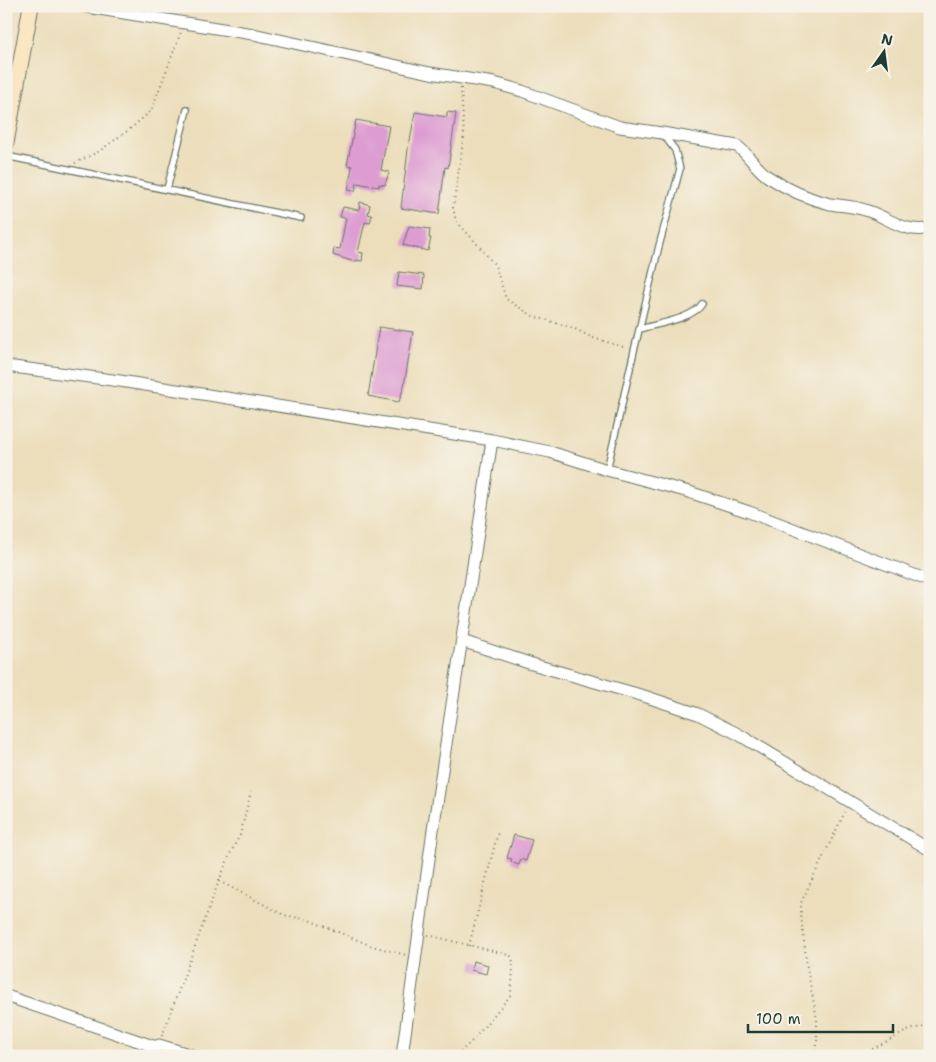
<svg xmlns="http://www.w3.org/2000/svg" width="936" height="1062" font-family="'Shantell Sans',sans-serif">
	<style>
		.building { fill: #dd9dd2 }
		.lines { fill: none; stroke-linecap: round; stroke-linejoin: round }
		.lane-casing { stroke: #677563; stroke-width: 8 }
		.street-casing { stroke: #677563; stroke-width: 13 }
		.secondary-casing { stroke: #677563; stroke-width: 17 }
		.path { stroke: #677563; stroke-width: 2; stroke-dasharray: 1 4; stroke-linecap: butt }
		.lane { stroke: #fff; stroke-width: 5.5 }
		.street { stroke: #fff; stroke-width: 11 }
		.secondary { stroke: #fbe6c4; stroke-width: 15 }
	</style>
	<rect width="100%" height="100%" fill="#f7f3e8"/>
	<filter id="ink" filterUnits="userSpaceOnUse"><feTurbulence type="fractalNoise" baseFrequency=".02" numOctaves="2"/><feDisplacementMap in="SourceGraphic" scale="10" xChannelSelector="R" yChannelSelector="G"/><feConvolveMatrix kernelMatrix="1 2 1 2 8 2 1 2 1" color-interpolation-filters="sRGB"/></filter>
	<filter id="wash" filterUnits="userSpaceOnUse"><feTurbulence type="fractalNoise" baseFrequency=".0096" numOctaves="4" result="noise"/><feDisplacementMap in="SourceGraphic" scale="20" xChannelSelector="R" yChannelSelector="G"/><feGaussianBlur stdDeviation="1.12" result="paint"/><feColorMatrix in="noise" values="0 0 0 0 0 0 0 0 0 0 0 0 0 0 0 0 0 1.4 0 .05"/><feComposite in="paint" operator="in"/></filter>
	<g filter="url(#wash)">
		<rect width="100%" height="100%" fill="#ecdebb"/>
		<g id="blocks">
			<!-- building -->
			<path class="building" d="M415 112 447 117V112L456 113 448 168 445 167 439 214 401 208 409 141H410Z
				M356 120 389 126 381 170 389 172 385 185 379 184V187L357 183 355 191 348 190 352 166 347 165Z
				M360 202 370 205 368 214 372 215 370 223 365 222 358 252 363 253 362 261 356 260 355 262 333 255 334 248 340 249 346 218 340 217 343 207 359 210Z
				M409 226 430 229 429 238H431L428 251 403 245Z
				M399 272 424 275 423 289 397 286Z
				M379 327 413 332 404 386 399 402 368 396Z
				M514 835 532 840 526 861 521 859 519 865 511 862 512 859 507 858Z
				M473 961 488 965 486 974 471 970Z"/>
		</g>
	</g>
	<g filter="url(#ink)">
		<use href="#blocks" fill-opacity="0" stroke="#677563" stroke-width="1"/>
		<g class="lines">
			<!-- lane casing -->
			<g class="lane-casing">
				<path id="lane" d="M6 156 301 218
					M167 189 187 110
					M640 329C656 324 693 319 702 304
					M607 470 634 351 659 246 680 169 675 150 663 134"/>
			</g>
			<!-- street casing -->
			<g class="street-casing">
				<path id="street" d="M81 6 253 34 430 73 494 83 522 91 620 127 662 133 737 146C748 154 755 167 767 176 785 188 809 199 830 204 842 206 854 206 865 210 887 216 905 235 930 228
					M6 366 120 381 492 440 550 452 607 470 689 492 749 512 930 581
					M462 641 532 664 644 696 698 714 738 734 930 850
					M6 996 153 1046
					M148 1056 151 1049 159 1045 195 1056
					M402 1056 433 830 492 440"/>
			</g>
			<!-- secondary casing -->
			<g class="secondary-casing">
				<path id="secondary" d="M6 143 31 6"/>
			</g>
			<!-- path -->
			<path class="path" d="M461 88 464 136 453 208 456 221 471 237 495 265 506 299 509 301 533 316 573 328 593 338 627 348
				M75 163 98 152 130 129 151 111 181 32
				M219 881 284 915 309 920 372 946 406 955
				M428 935 505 954C508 955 511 955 512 958 514 961 512 992 510 996L473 1040 456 1056
				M469 946 498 832
				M162 1036 219 881 230 854 240 835 251 792
				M817 1056V1019L807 968 801 915V903L805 894 845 812
				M859 1056 907 1031 930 1024"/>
			<!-- lane -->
			<use href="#lane" class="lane"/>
			<!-- street -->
			<use href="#street" class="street"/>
			<!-- secondary -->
			<use href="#secondary" class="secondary"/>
		</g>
	</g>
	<!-- margin -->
	<rect width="936" height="1062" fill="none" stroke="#f7f3e8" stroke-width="25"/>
	<!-- north arrow -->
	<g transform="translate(884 52) rotate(14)" stroke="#f7f3e8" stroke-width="4" paint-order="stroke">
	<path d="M0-4L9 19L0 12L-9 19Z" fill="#1f3d34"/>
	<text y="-8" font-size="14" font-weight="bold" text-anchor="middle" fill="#1f3d34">N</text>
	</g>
	<!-- scale -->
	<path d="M748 1024v8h145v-8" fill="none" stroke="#1f3d34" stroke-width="2.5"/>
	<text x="756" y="1024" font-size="15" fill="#1f3d34" stroke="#f7f3e8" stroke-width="4" paint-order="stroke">100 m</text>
</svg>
